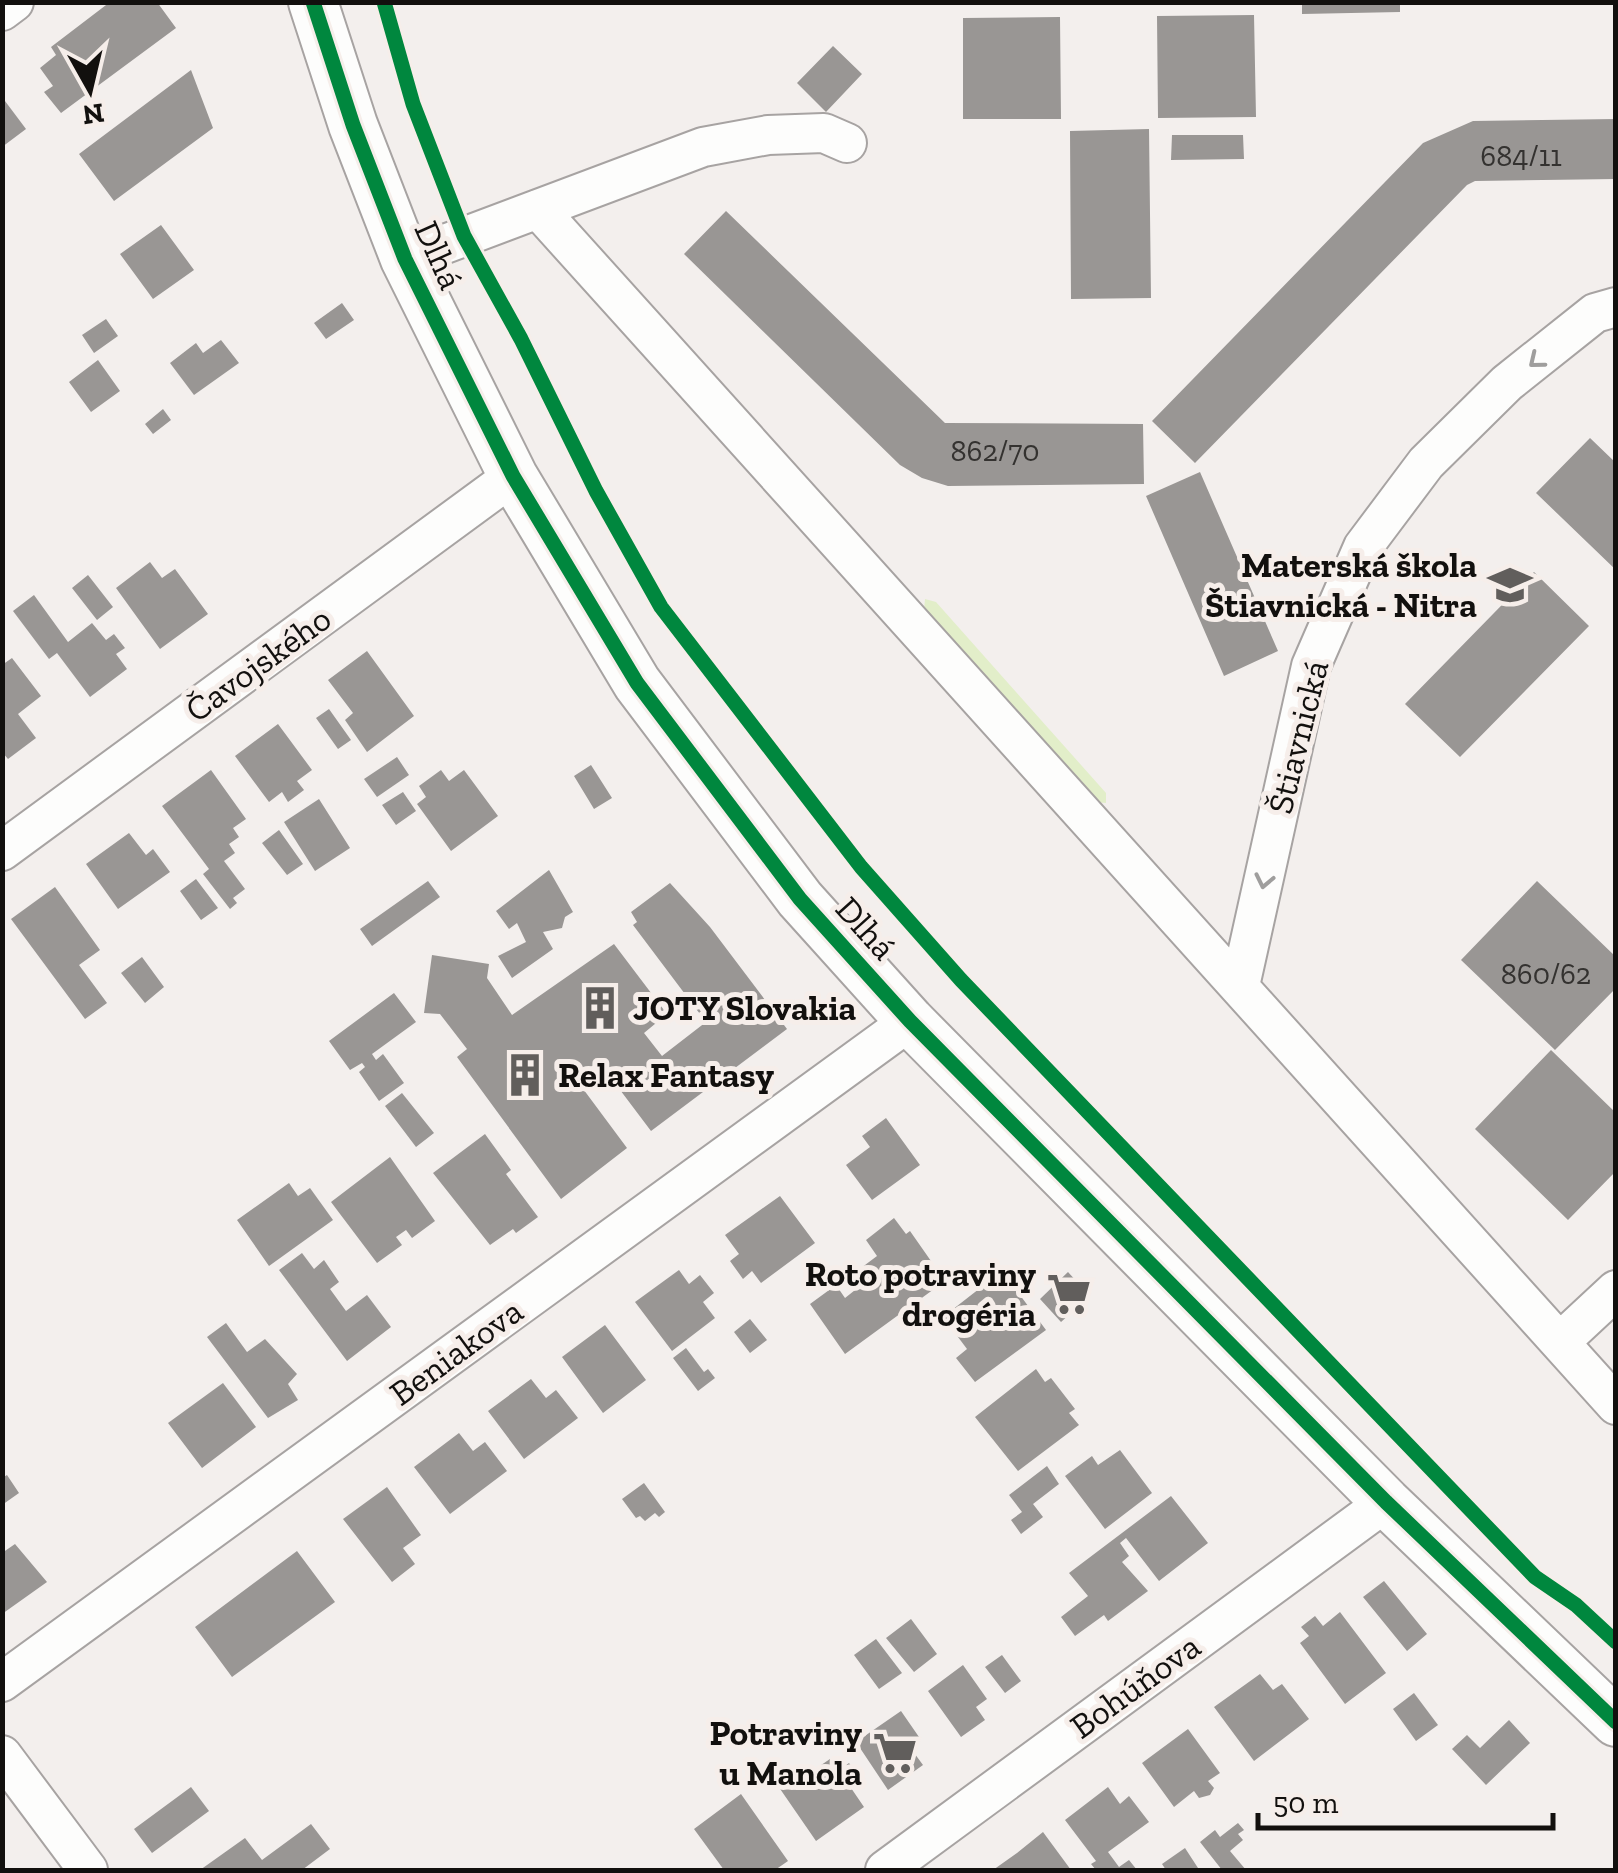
<svg xmlns="http://www.w3.org/2000/svg" width="1618" height="1873" font-family="'Zilla Slab',serif">
	<style>
		.green { fill: #e2eec9 }
		.building { fill: #999694 }
		.lines { fill: none; stroke-linecap: round; stroke-linejoin: round }
		.minor-casing { stroke: #a7a3a2; stroke-width: 42 }
		.tertiary-casing { stroke: #a7a3a2; stroke-width: 52 }
		.minor { stroke: #fdfdfc; stroke-width: 38 }
		.tertiary { stroke: #fdfdfc; stroke-width: 48 }
		.cycleway-casing { stroke: #f6eeea; stroke-width: 21 }
		.cycleway { stroke: #00873e; stroke-width: 15 }
		.oneway { stroke: #9f9e9d }
		.labels { text-anchor: middle; dominant-baseline: central; stroke-width: 10; stroke-linejoin: round; paint-order: stroke }
		.number-label { font-size: 30px; fill: #343230 }
		.street-label { font-size: 35px; fill: #12100e; stroke: #f6eeea }
		.poi-label { font-size: 35px; font-weight: bold; fill: #12100e; stroke: #f6eeea; text-anchor: end }
	</style>
	<rect width="100%" height="100%" fill="#f3efed"/>
	<!-- green -->
	<path class="green" d="M925 599 936 602 1106 793V803L1095 802 924 610Z"/>
	<!-- building -->
	<path class="building" d="M110 2H157L176 28 61 113 44 92 53 86 40 68 56 55 51 47Z
		M1302 2H1400V12L1302 14Z
		M1254 15 1256 117 1158 118 1157 16Z
		M1060 17 1061 119H963V18Z
		M833 46 862 74 826 112 797 83Z
		M191 70 213 128 114 201 79 154Z
		M2 97 26 129 2 147Z
		M1616 119V179L1475 181 1467 185 1195 463 1152 421 1423 143 1473 121Z
		M1149 129 1151 298 1071 299 1070 131Z
		M1172 135H1243L1244 159 1171 160Z
		M726 211 945 423 1143 424 1144 484 948 486 922 478 900 465 684 254Z
		M161 225 194 270 153 299 120 254Z
		M342 303 354 320 326 339 314 323Z
		M106 319 118 336 94 353 82 335Z
		M221 340 239 363 194 395 170 363 196 343 203 353Z
		M98 360 120 391 91 412 69 382Z
		M163 409 171 420 153 434 145 424Z
		M1590 438 1616 463V570L1536 493Z
		M1200 472 1278 651 1224 676 1146 496Z
		M150 562 162 578 175 569 208 614 160 649 116 588Z
		M1534 572 1589 626 1460 757 1405 704Z
		M88 575 113 607 97 620 72 588Z
		M34 595 68 642 92 623 106 640 114 634 125 648 116 654 127 669 90 697 57 653 49 659 13 611Z
		M367 651 414 716 367 752 345 720 353 713 328 680Z
		M12 658 41 696 18 714 36 738 8 759 2 752V665Z
		M329 709 351 740 338 749 316 718Z
		M278 724 312 770 297 781 304 790 288 802 282 792 269 802 235 756Z
		M397 757 409 775 377 797 364 779Z
		M591 765 612 798 594 809 574 776Z
		M211 770 246 819 233 828 239 837 229 844 235 853 224 861 245 889 233 898 237 903 230 909 203 874 209 869 162 806Z
		M441 770 449 781 464 770 498 816 451 851 417 804 426 797 419 786Z
		M403 792 416 811 396 825 382 805Z
		M319 799 350 848 315 871 284 822Z
		M279 830 303 864 287 875 262 843Z
		M129 833 146 855 153 849 170 872 118 909 86 864Z
		M549 870 573 912 565 917 562 928 543 932 553 949 512 978 498 956 526 942 517 923 509 929 496 911Z
		M196 879 218 908 201 920 180 891Z
		M428 881 440 897 372 946 360 929Z
		M1537 881 1616 957V988L1555 1050 1461 960Z
		M670 883 710 927 787 1029 651 1131 599 1062 584 1071 575 1078 627 1148 561 1199 457 1057 467 1049 440 1014 424 1013 432 955 489 964 487 978 512 1015 614 944 667 1014 644 1033 662 1056 706 1022 633 925 637 922 631 912Z
		M55 887 100 950 79 965 107 1003 85 1019 11 919Z
		M142 957 164 987 145 1003 121 973Z
		M394 993 416 1022 372 1054 376 1060 383 1054 404 1083 379 1101 359 1072 365 1067 362 1063 350 1070 329 1041Z
		M1551 1050 1616 1113V1171L1568 1220 1475 1129Z
		M402 1093 434 1133 416 1147 385 1106Z
		M886 1118 920 1165 872 1200 846 1165 870 1147 862 1136Z
		M485 1134 511 1170 506 1174 538 1217 516 1233 513 1229 490 1245 433 1173Z
		M390 1157 435 1221 412 1238 406 1230 396 1237 402 1245 377 1263 331 1202Z
		M289 1183 298 1196 310 1188 333 1220 269 1266 237 1220Z
		M780 1196 815 1243 761 1283 752 1271 743 1279 730 1261 739 1254 725 1235Z
		M894 1218 906 1234 910 1231 945 1281 845 1354 810 1304 836 1285 845 1298 869 1279 861 1268 877 1256 866 1240Z
		M302 1253 314 1269 324 1260 339 1282 330 1289 346 1311 367 1295 391 1327 347 1361 279 1270Z
		M679 1270 689 1284 700 1275 714 1293 703 1302 715 1318 672 1351 635 1302Z
		M1002 1271 1046 1330 975 1382 956 1358 967 1349 943 1317Z
		M1068 1272 1090 1296 1061 1322 1040 1299Z
		M750 1319 767 1340 750 1353 734 1332Z
		M226 1323 247 1352 265 1339 297 1374 288 1384 298 1400 268 1418 207 1337Z
		M605 1325 646 1380 603 1413 562 1357Z
		M686 1348 704 1372 708 1369 715 1378 698 1391 673 1358Z
		M1036 1369 1045 1382 1051 1378 1075 1409 1069 1413 1079 1425 1018 1471 975 1417Z
		M531 1379 546 1398 556 1390 578 1418 524 1459 488 1411Z
		M223 1383 256 1427 202 1468 168 1423Z
		M459 1433 473 1451 485 1442 507 1471 450 1514 414 1467Z
		M1120 1450 1152 1493 1105 1529 1065 1476 1092 1456 1098 1465Z
		M1047 1466 1059 1484 1033 1504 1043 1517 1021 1534 1011 1520 1022 1512 1009 1495Z
		M7 1475 19 1493 2 1505V1478Z
		M644 1483 665 1512 659 1517 655 1513 645 1521 640 1516 636 1518 622 1499Z
		M387 1487 421 1535 403 1548 415 1564 392 1582 343 1519Z
		M1171 1496 1208 1543 1159 1581 1126 1538 1120 1543 1129 1556 1122 1562 1148 1591 1108 1621 1104 1615 1075 1636 1061 1617 1088 1596 1069 1573Z
		M15 1544 47 1582 2 1614V1553Z
		M297 1551 335 1602 232 1677 195 1627Z
		M1384 1581 1427 1634 1407 1651 1363 1597Z
		M1340 1612 1386 1673 1345 1704 1300 1643 1309 1636 1301 1627 1315 1616 1323 1626Z
		M911 1619 937 1654 914 1672 886 1638Z
		M876 1639 902 1673 879 1689 854 1655Z
		M1002 1655 1021 1681 1005 1693 985 1667Z
		M963 1665 987 1699 976 1707 985 1720 961 1737 928 1691Z
		M1260 1674 1273 1690 1282 1684 1309 1719 1254 1761 1214 1707Z
		M1414 1693 1438 1725 1416 1741 1393 1709Z
		M901 1711 919 1737 909 1746 923 1765 888 1790 856 1742Z
		M1509 1720 1530 1743 1486 1785 1452 1749 1467 1735 1480 1748Z
		M1188 1729 1220 1773 1208 1781 1214 1788 1210 1795 1199 1798 1194 1791 1174 1807 1142 1763Z
		M830 1759 839 1770 849 1763 860 1778 849 1785 864 1807 816 1841 776 1783 793 1772 799 1780Z
		M191 1787 209 1811 152 1853 134 1829Z
		M1108 1787 1120 1804 1129 1796 1149 1822 1108 1852 1119 1867 1129 1860 1137 1870H1096L1091 1864 1096 1861 1065 1820Z
		M741 1794 788 1861 775 1870H724L694 1829Z
		M1238 1823 1244 1830 1238 1834 1243 1840 1230 1851 1246 1870H1222L1200 1842 1215 1830 1220 1837Z
		M311 1824 330 1849 302 1870H200L245 1838 262 1860Z
		M1043 1832 1071 1870H993L1017 1853Z
		M1185 1848 1198 1868 1194 1870H1166L1162 1864Z"/>
	<g class="lines">
		<!-- minor casing -->
		<g class="minor-casing">
			<path id="minor" d="M2 11 14 2
				M538 209 1616 1405
				M405 259 703 147 768 135 824 133 847 143
				M2 851 513 476
				M1240 986 1311 666 1363 547 1426 463 1507 383 1595 313 1616 307
				M1560 1342 1616 1290
				M2 1682 910 1021
				M2 1755 88 1870
				M885 1870 1386 1502"/>
		</g>
		<!-- tertiary casing -->
		<g class="tertiary-casing">
			<path id="tertiary" d="M313 2 353 125 405 259 513 476 637 683 800 899 910 1021 1386 1502 1616 1722"/>
		</g>
		<!-- minor -->
		<use href="#minor" class="minor"/>
		<!-- tertiary -->
		<use href="#tertiary" class="tertiary"/>
		<!-- cycleway casing -->
		<g class="cycleway-casing">
			<path id="cycleway" d="M313 2 353 125 405 259 513 476 637 683 800 899 910 1021 1386 1502 1616 1722
				M384 2 413 104 464 236 521 339 596 491 661 607 861 867 961 980 1535 1577 1576 1605 1616 1642"/>
		</g>
		<!-- cycleway -->
		<use href="#cycleway" class="cycleway"/>
	</g>
	<!-- one-way arrows -->
	<defs><path id="oneway-chevron" d="M-2-3.5L2.5 0L-2 3.5" fill="none" stroke-width="1.6" stroke-linecap="round" stroke-linejoin="round" transform="scale(2.5)"/></defs>
	<g class="oneway">
		<use href="#oneway-chevron" transform="translate(1536 361) rotate(141)"/>
		<use href="#oneway-chevron" transform="translate(1264 881) rotate(102)"/>
	</g>
	<!-- icons -->
	<defs>
		<g id="school-bare" transform="scale(3.45)"><path d="M0-5L7-2L0 1L-7-2ZM-4 1L0 2.5L4 1V4Q0 6-4 4Z" fill="#615e5c" stroke="#f6eeea" stroke-width="2.5" paint-order="stroke"/></g>
		<g id="building-bare" transform="scale(3.45)"><path d="M-4-6H4V6H1V3H-1V6H-4ZM-2.5-4.3h1.7v1.8h-1.7ZM.8-4.3h1.7v1.8H.8ZM-2.5-1h1.7V.8h-1.7ZM.8-1h1.7V.8H.8Z" fill="#615e5c" stroke="#f6eeea" stroke-width="2.5" paint-order="stroke"/></g>
		<g id="supermarket-bare" transform="scale(3.45)"><path d="M-6-5.5h2.5l.6 2H6L4.5 2H-2.5L-4.4-4H-6ZM-1.5 3.2a1.3 1.3 0 1 0 .1 0ZM3 3.2a1.3 1.3 0 1 0 .1 0Z" fill="#615e5c" stroke="#f6eeea" stroke-width="2.5" paint-order="stroke"/></g>
	</defs>
	<g fill-rule="evenodd">
		<use href="#school-bare" x="1510" y="585"/>
		<use href="#building-bare" x="600" y="1008"/>
		<use href="#building-bare" x="525" y="1075"/>
		<use href="#supermarket-bare" x="1069" y="1294"/>
		<use href="#supermarket-bare" x="895" y="1753"/>
	</g>
	<g class="labels">
		<!-- number labels -->
		<g class="number-label">
			<text x="1521" y="156">684/11</text>
			<text x="995" y="451">862/70</text>
			<text x="1546" y="974">860/62</text>
		</g>
		<!-- street labels -->
		<g class="street-label">
			<text transform="translate(439 255) rotate(66)">Dlhá</text>
			<text transform="translate(258 664) rotate(-36)">Čavojského</text>
			<text transform="translate(1298 737) rotate(-76)">Štiavnická</text>
			<text transform="translate(866 928) rotate(48)">Dlhá</text>
			<text transform="translate(456 1352) rotate(-36)">Beniakova</text>
			<text transform="translate(1135 1686) rotate(-36)">Bohúňova</text>
		</g>
		<!-- poi labels -->
		<g class="poi-label">
			<text x="1477" y="565">Materská škola<tspan x="1477" dy="40">Štiavnická - Nitra</tspan></text>
			<text x="633" y="1008" text-anchor="start">JOTY Slovakia</text>
			<text x="558" y="1075" text-anchor="start">Relax Fantasy</text>
			<text x="1036" y="1274">Roto potraviny<tspan x="1036" dy="40">drogéria</tspan></text>
			<text x="862" y="1733">Potraviny<tspan x="862" dy="40">u Manola</tspan></text>
		</g>
	</g>
	<!-- border -->
	<rect width="1618" height="1873" fill="none" stroke="#12100e" stroke-width="10"/>
	<!-- north arrow -->
	<g transform="translate(90 90) rotate(172)" stroke="#f6eeea" stroke-width="8" paint-order="stroke">
	<path d="M0-8L18 38L0 25L-18 38Z" fill="#12100e"/>
	<text y="-15" font-size="28" font-weight="bold" text-anchor="middle" fill="#12100e">N</text>
	</g>
	<!-- scale -->
	<path d="M1258 1813v15h295v-15" fill="none" stroke="#12100e" stroke-width="5"/>
	<text x="1273" y="1813" font-size="30" fill="#12100e" stroke="#f6eeea" stroke-width="8" paint-order="stroke">50 m</text>
</svg>
